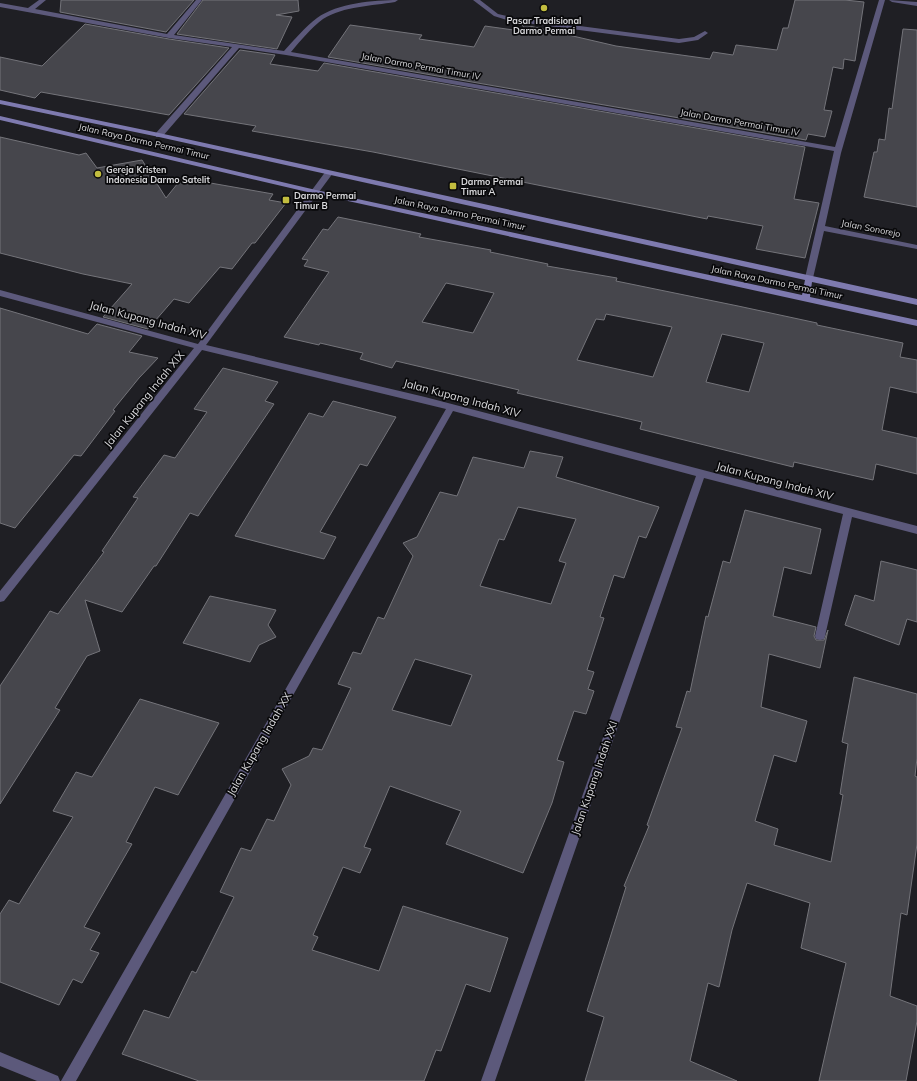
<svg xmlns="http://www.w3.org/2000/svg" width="917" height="1081" font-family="Mulish,sans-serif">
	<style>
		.building { fill: #46464c; stroke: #74747a; fill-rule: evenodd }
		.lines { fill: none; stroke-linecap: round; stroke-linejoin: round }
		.street { fill: #5c597b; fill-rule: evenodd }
		.secondary { fill: #7e7aaf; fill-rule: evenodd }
		.poi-dot { fill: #c2bd3f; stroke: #09090b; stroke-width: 1.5 }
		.labels { text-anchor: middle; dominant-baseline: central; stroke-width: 3.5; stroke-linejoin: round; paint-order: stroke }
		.far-poi-label { font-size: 9px; font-weight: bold; fill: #d9d9dc; stroke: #09090b; text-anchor: start }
		.far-street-label { font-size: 9px; fill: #d9d9dc; stroke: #09090b }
		.street-label { font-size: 11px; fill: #d9d9dc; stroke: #09090b }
	</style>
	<rect width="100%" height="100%" fill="#1f1f24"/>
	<!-- building -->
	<path class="building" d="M61 0H194L166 32 60 12Z
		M203 0H298L299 11 276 15 292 17 277 49 177 34Z
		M795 0H845L864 2 855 61 844 59 843 69 833 67 824 110 832 111 825 137 808 134 806 140 328 57 350 25 422 35 419 39 474 47 485 26 528 32 521 24 616 46 710 59 713 52 733 55 736 45 777 50 783 28H788Z
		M85 24 169 39 229 48 169 115 41 92 35 98 0 90V57L42 66Z
		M903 29 917 30V207L864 197 874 152H877L879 139 885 140 889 108 892 109Z
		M240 50 275 55 270 64 318 71 324 63 805 147 794 199 819 203 805 258 756 249 763 226 708 216 707 219 373 152 252 131 256 126 184 114Z
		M0 137 79 155 86 153 97 168 142 160 166 198 182 178 273 194 269 200 286 203 255 243H252L232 269 220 267 189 303 174 299 148 329 103 317 132 284 83 274 0 253Z
		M338 217 421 234 419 237 491 250 490 252 548 264 547 266 617 278 616 281 738 306 817 323V325L903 343 900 357 917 360V393L890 387 882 430 917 438V474L876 464 873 480 794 462 793 467 640 429 642 422 517 393 519 390 396 361 392 368 360 359 363 353 320 343 319 345 284 337 329 272 304 266 308 260 302 259 323 229 328 230ZM446 283 494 293 473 333 422 322ZM606 314 672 327 653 377 577 360 596 319 604 320ZM722 334 764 343 749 392 706 382Z
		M0 308 88 334 97 324 142 336 129 352 158 358 139 378 113 410 115 411 81 456 74 455 15 528 0 523Z
		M223 368 278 382 265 401 274 404 198 516 190 513 156 566H154L122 612 85 600 100 651 87 656 55 708 60 710 0 804V686L50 611 58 614 104 552 102 551 138 498 133 497 164 455 175 458 207 412 194 409Z
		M333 401 396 417 367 466 360 464 320 532 336 537 324 559 235 536 309 413 323 417Z
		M530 451 563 457 556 477 659 507 646 538 639 536 624 578 614 575 600 617 604 618 587 670 594 672 588 689 594 691 586 714 574 711 557 760 564 762 552 803 523 873 446 844 461 811 390 786 364 847 371 849 360 873 343 867 313 935 318 937 312 950 379 971 403 906 508 938 490 992 466 984 441 1051 436 1050 424 1081H199L122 1054 144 1010 169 1018 192 971 196 973 234 897 220 892 241 848 251 851 267 819 274 821 291 785 282 769 309 756 313 748 322 750 351 688 338 684 353 652 361 654 378 617 384 619 413 556 403 543 417 537 440 492 457 496 473 457 524 468ZM518 507 576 519 559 561 566 563 551 604 480 586 499 539 504 540ZM415 659 472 675 451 726 392 710Z
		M745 510 821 529 811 574 784 567 773 616 816 627 814 636 816 640H824L828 630 820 668 769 654 761 707 807 721 796 762 774 755 755 821 778 829 774 845 831 862 843 795 840 794 848 744 842 742 854 677 917 694V758L915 776 917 777V844L907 915 901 913 890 996 917 1006V1021L906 1081H819L846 963 801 948 810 903 747 883 732 930 719 987 708 983 690 1061 737 1081H585L604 1017 587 1011 626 887 624 886 649 826 647 825 682 728 676 727 687 691 690 692 706 616 708 617 723 561 730 563Z
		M881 561 917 570V622L907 619 899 645 845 625 855 595 874 601Z
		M210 596 276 610 268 625 276 637 259 645 250 662 183 643Z
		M140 699 219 723 178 795 155 787 126 842 132 844 84 927 100 933 90 950 99 953 82 983 73 979 59 1005 0 982V914L9 900 19 904 73 817 53 811 76 772 92 777Z"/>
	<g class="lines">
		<!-- street -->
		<path class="street" d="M39 0H46L35 9 167 34 196 0H202L174 35 284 51C295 39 305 27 317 18 338 3 373 0 398 0L395 2C372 6 344 6 323 19 311 28 301 40 291 52L835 147 879 0H885L841 153 825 226 917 245V249L824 231 813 278 809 281 806 280 805 278 834 151 286 55 239 48 162 137H156V133L232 47 169 38 0 7V3L28 8Z
			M473 0H480L498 14 511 17 679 39 694 37 705 31 708 33 698 40 679 43 510 21 494 16Z
			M889 0 917 2V6L892 2Z
			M326 171H329L333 173 206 345 425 397 917 526V534L852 517 825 636 824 639 820 640 816 639 815 636 843 514 704 478 495 1081H481L696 476 453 411 76 1081H61L446 409 202 350 4 601 0 602V591L194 348 0 296V290L198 344Z
			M0 1052 58 1076 60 1081H37L0 1066Z"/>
		<!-- secondary -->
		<path class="secondary" d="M0 100 159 133 917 299V305L812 282 810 297 917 320V326L316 194 0 120V116L316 190 802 295 805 280 159 137 0 104Z"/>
	</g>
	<!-- markers -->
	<g class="poi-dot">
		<circle cx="544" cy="8" r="4"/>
		<circle cx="98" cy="174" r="4"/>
		<rect x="449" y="182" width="8" height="8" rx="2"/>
		<rect x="282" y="196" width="8" height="8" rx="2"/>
	</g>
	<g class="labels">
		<!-- far-poi labels -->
		<g class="far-poi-label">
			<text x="544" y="20" text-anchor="middle">Pasar Tradisional<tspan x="544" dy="10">Darmo Permai</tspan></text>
			<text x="106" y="169">Gereja Kristen<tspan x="106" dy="10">Indonesia Darmo Satelit</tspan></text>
			<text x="461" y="181">Darmo Permai<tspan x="461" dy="10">Timur A</tspan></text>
			<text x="294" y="195">Darmo Permai<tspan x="294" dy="10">Timur B</tspan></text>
		</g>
		<!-- far-street labels -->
		<g class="far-street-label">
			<text transform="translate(421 66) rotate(10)">Jalan Darmo Permai Timur IV</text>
			<text transform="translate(740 122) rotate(10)">Jalan Darmo Permai Timur IV</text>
			<text transform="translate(144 141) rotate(13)">Jalan Raya Darmo Permai Timur</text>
			<text transform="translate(460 213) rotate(12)">Jalan Raya Darmo Permai Timur</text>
			<text transform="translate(871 228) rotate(11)">Jalan Sonorejo</text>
			<text transform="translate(777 282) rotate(12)">Jalan Raya Darmo Permai Timur</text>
		</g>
		<!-- street labels -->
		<g class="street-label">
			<text transform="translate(148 320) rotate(15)">Jalan Kupang Indah XIV</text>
			<text transform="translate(462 398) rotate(15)">Jalan Kupang Indah XIV</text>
			<text transform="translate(144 399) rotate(-51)">Jalan Kupang Indah XIX</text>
			<text transform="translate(775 481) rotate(15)">Jalan Kupang Indah XIV</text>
			<text transform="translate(259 744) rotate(-60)">Jalan Kupang Indah XX</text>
			<text transform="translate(594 778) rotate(-71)">Jalan Kupang Indah XXI</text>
		</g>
	</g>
</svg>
